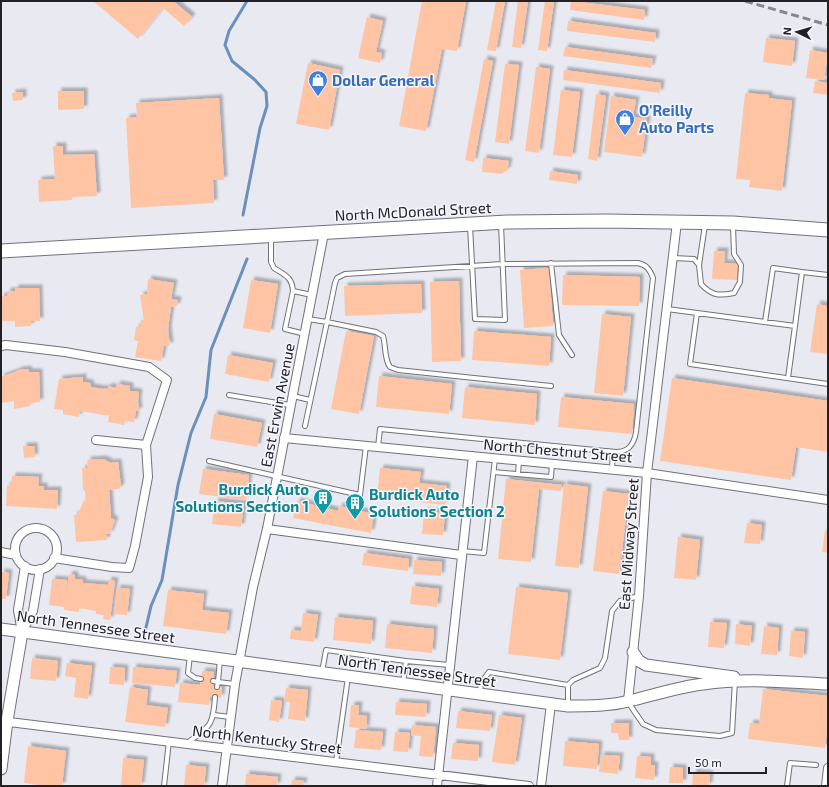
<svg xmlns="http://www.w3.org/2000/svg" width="829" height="787" font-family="'Exo 2',sans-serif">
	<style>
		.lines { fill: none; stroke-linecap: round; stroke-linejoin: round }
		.stream { stroke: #6991ba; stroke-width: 3 }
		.building { fill: #ffc4a3; filter: url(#shadow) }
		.lane-casing { stroke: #707179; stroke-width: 6 }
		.street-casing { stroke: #707179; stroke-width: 10 }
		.secondary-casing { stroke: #707179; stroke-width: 13 }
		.primary-casing { stroke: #707179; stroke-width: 15 }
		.lane { stroke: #fff; stroke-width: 4 }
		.street { stroke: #fff; stroke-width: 8 }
		.secondary { stroke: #fff; stroke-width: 11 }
		.primary { stroke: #fff; stroke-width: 13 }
		.rail { stroke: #86868c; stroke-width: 3; stroke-dasharray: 8 4; stroke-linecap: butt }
		.labels { text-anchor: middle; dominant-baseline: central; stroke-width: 3; stroke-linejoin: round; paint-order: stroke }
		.shop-label { font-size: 15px; font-weight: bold; fill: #366cbe; stroke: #f6f7fe; text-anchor: start }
		.street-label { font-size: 15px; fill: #222226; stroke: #f6f7fe }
		.culture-label { font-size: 15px; font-weight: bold; fill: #0d838f; stroke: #f6f7fe; text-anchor: end }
	</style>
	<defs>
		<filter id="shadow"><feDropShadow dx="3.5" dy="-3.5" stdDeviation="1" flood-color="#0004"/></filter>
	</defs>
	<rect width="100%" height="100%" fill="#e9e9f2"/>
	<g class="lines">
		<!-- stream -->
		<path class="stream" d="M243 215 260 128 267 106 266 92 255 80 232 61 225 45 229 31 247 1
			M144 636 151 606 162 580 178 485 191 433 206 397 211 350 247 259"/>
	</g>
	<!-- building -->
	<path class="building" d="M93 1H173L192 17 184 26 163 8 138 39Z
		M422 1H466L457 51 442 49 426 131 399 126Z
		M496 1H505L496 51 487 50Z
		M518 1H528L521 48 512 47Z
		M545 1H554L547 51 538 50Z
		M571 1 645 10 644 20 570 10Z
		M367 17 383 21 376 52 382 53 380 63 358 58Z
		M568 21 656 33 655 42 567 31Z
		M766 38 795 41 792 66 763 62Z
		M565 47 653 59 651 68 563 56Z
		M810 50 828 53 824 80 806 78Z
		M484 59 493 61 474 162 465 160Z
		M308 63 340 70 329 130 296 124Z
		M505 64 519 65 509 144 495 142Z
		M536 67 550 69 539 153 525 151Z
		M564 70 661 83 660 93 563 80Z
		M815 81 828 83V95L813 93Z
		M561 90 580 92 572 157 553 155Z
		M58 91H84V109L58 110Z
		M23 92V100L13 101 12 93Z
		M745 93 769 95V98L792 101 782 191 749 187 750 180 736 179Z
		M596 94 606 96 597 161 588 159Z
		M611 96 636 100 633 117 647 119 642 157 604 152Z
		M219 98 224 180H213L214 203 131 208 126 118 137 117 136 103Z
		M53 146H63V155L94 154 97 196 72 197V200L39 202 38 180 55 179Z
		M483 158 509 161 507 171H504L503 174 482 172Z
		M550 171 578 175 577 184 549 180Z
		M714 251H725L724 263 738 264 737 280 712 279Z
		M549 268 553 326 524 328 520 270Z
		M563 275 640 277 639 306 562 305Z
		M148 279 174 283 171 299 178 300 177 306 171 307 168 329 170 346 164 345 161 361 135 357 138 341 134 340 136 327H140L141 320H144L140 295 147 294Z
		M251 280 278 284 270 333 243 328Z
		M459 281 461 361 432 362 430 282Z
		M421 284 422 313 345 316 344 286Z
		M15 288H39L40 321H31V326L15 327V321H1V296H7V291H15Z
		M817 304 828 306V354L810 352Z
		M602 314 631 317 623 396 594 393Z
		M346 331 374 336 359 414 331 409Z
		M474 331 551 337 549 366 472 360Z
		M228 355 273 363 269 382 225 374Z
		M28 369 29 372H39L40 402 30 403V406L14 409V401L1 403V377L15 372 19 370Z
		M379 376 452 384 449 414 376 407Z
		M83 377V382L90 383 91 387 103 389 108 388V386L116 388 117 384 130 386V391L139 392 138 401 139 411H136L134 422 125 421 124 425 108 422 109 415H103L80 411 79 417 63 414V410L54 409 59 379Z
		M672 378 828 401V452L796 447 791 480 660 461Z
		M465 387 537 394 535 425 462 418Z
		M561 397 634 404 632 434 558 427Z
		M214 414 262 423 257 447 210 439Z
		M23 446H34L35 457 24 458Z
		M103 459 111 463 118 462 121 486 119 489 109 490 111 518 115 520 110 534H106L107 540 76 542 74 515H78L83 502H86L85 491 83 490 82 468H88L87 460Z
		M380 468 421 472 419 483 447 486 445 505 377 497Z
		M203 469 249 475 246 500 199 494Z
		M12 476 39 477 38 486H44V490H58L57 509 6 506 7 485 11 486Z
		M506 479 562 485 561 491 539 489 531 562 498 559Z
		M564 484 588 487 579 568 555 566Z
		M603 491 629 494 619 574 593 571Z
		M215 501 244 504 241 527 212 524Z
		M297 501 338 511 339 506 374 514 371 533 293 518Z
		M424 511 445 513 443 535 422 534Z
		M747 523 762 525 760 544 744 543Z
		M825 530 828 531V553L822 552Z
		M678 537 700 540 696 580 674 578Z
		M364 553 409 559 408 571 362 565Z
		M414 560 442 562 441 576 413 574Z
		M1 572 9 573 6 599H1Z
		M69 574 75 575V579L83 580V583L108 585V580L115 581 110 620 103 619 104 615 96 614V611L79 608V612L64 610V607L49 605 52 579 67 580 65 601Z
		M412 586 439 589 437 607 410 604Z
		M516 587 568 593 560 660 508 654Z
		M117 588 130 589 127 615 114 614Z
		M168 590 204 594 202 610 229 613 226 634 163 626Z
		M303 613 318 615 314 642 290 639 291 630 301 631Z
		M335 617 373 621 371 644 333 640Z
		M710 622 727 623 724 648 708 647Z
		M387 624 434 629 432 653 385 648Z
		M736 624 752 626 750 646 735 644Z
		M764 626 779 628 777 655 761 654Z
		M791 631 805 632 803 658 789 656Z
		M32 658 58 661 56 681 30 679Z
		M67 663 92 666 88 699 74 697 76 678 65 676Z
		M110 667 125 668 124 685 109 684Z
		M133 667 177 671 175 687 132 683Z
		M202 671 214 672 213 686 222 687 221 698 210 697 209 705 178 702 180 683 200 685Z
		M130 687 148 690 146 705 168 708 165 727 125 722Z
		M286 688 308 690 305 721 288 719 290 702H284Z
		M763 689 828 696V722L825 748 748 739 750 723 759 724Z
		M271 700 282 701 279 722 269 720Z
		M396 702 427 704 426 717 395 715Z
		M351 705H359L358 715 367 716 366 729 349 727Z
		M458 711 492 715 490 731 456 728Z
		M499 715 522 718 515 765 492 762Z
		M611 723H629V740H619L618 733H611Z
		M412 725 436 727 433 757 419 756 421 736 411 735Z
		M356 730 383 732 381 750 354 748Z
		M395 732 410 733 408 752 393 751Z
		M565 741 599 744 597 769 563 766Z
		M453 743 479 745 478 761 451 759Z
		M28 746 66 751 62 786H46L24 783Z
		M601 755 620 756 618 774 599 772Z
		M637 756 651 757V765H655L654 780 635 778Z
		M123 758 144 760 141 786H121Z
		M186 765 206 767 204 786H184Z
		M670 767 683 768V783H669Z
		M693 772 710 774 709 786H692Z
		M246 774 278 777 277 786H245Z
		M292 780 304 781 303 786H291Z"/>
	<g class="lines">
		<!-- lane casing -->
		<g class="lane-casing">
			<path id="lane" d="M470 226 475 319 505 320 501 224
				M271 237V262L274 268C285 275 292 277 293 291L285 329 305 334
				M673 258 694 259 699 265 701 284C712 296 719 296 734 293L740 282 741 265 734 254 733 226
				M551 263 559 335 572 355
				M699 265 705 225
				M293 291 312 295
				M667 309 795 326 802 272 828 275
				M697 313 690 364 828 384
				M765 322 773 268 802 272
				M788 378 795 326
				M229 395 290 405
				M293 396 310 400
				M305 426 327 322 308 319
				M378 447 380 429 616 452C629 452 634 444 636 432L653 278C650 270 647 265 638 263L502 264 345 274 337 278 335 283 327 322 376 332 383 336C386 346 384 359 390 367L398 370 551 386
				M209 461 360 495 366 446
				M612 469 613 452
				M494 472 551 477 552 464
				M518 474 519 461
				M462 551 484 553 495 459
				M190 655 188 673 195 678 201 679
				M220 659 218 682 235 684
				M406 661 449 665
				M322 672 326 650 406 661 403 683
				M213 681 218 682 217 687
				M480 692 481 683 489 672 568 685
				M628 702 643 724 656 730 720 736 732 733 735 681
				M568 705V685L573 680 600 668 605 658 612 611 620 601 639 596
				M214 715 230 717
				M187 743C210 726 213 727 215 697
				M336 762 348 677
				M164 786 169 741
				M787 786 790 763 816 765"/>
		</g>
		<!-- street casing -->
		<g class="street-casing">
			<path id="street" d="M1 346 6 345 65 352 149 367 167 380 146 445 148 477 135 546 129 568 112 567 54 558
				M284 438 647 473 828 500
				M96 440 146 445
				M15 549a21 21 0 1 1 42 0a21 21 0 1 1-42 0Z
				M267 529 461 555
				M1 552 16 555
				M22 632 18 610 25 566
				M22 632 33 611 40 569
				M628 701 639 596 647 473 677 222
				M1 721 529 786
				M222 786 235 684 253 587 267 529 324 233
				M437 786 473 456
				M541 786 551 704
				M826 786 828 768"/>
		</g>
		<!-- secondary casing -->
		<g class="secondary-casing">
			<path id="secondary" d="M1 629 568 706C589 706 609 706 629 701 654 695 678 687 703 684 744 678 787 682 828 684
				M633 652 639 661 646 665 734 677
				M1 769 7 721 22 632"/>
		</g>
		<!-- primary casing -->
		<g class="primary-casing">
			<path id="primary" d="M1 251 507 222 606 221 733 223 828 230"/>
		</g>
		<!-- lane -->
		<use href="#lane" class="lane"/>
		<!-- street -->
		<use href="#street" class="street"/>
		<!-- secondary -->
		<use href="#secondary" class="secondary"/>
		<!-- primary -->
		<use href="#primary" class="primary"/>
		<!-- rail -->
		<path class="rail" d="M745 1 828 25"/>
	</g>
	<!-- icons -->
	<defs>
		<g id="shop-pin" transform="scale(1)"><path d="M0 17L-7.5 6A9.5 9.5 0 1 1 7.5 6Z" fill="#3f7fe0" stroke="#f6f7fe"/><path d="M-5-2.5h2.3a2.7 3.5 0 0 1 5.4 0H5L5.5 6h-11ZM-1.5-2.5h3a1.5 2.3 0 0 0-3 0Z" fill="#fff"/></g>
		<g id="building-pin" transform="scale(1)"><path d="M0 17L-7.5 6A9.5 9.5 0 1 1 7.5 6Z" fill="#0f9aa8" stroke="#f6f7fe"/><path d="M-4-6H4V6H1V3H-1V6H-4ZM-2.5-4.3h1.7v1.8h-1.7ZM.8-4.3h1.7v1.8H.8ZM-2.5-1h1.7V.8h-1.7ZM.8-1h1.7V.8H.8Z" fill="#fff"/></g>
	</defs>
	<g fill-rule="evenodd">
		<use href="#shop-pin" x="318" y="80"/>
		<use href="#shop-pin" x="625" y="119"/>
		<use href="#building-pin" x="323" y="498"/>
		<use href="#building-pin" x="355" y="503"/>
	</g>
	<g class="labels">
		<!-- shop labels -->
		<g class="shop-label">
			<text x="332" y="80">Dollar General</text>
			<text x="639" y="110">O'Reilly<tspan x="639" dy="17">Auto Parts</tspan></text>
		</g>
		<!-- street labels -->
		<g class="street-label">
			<text transform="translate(413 211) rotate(-3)">North McDonald Street</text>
			<text transform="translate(277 405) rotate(-79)">East Erwin Avenue</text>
			<text transform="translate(558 450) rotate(5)">North Chestnut Street</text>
			<text transform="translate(628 544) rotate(-86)">East Midway Street</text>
			<text transform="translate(96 626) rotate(8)">North Tennessee Street</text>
			<text transform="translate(417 670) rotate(8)">North Tennessee Street</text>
			<text transform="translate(267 739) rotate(7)">North Kentucky Street</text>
		</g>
		<!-- culture labels -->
		<g class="culture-label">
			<text x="309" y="489">Burdick Auto<tspan x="309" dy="17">Solutions Section 1</tspan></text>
			<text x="369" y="494" text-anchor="start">Burdick Auto<tspan x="369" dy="17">Solutions Section 2</tspan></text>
		</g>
	</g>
	<!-- border -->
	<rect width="829" height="787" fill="none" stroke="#222226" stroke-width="4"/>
	<!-- north arrow -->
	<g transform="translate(797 32) rotate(275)" stroke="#f6f7fe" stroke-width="3" paint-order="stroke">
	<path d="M0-3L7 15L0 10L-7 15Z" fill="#222226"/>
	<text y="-6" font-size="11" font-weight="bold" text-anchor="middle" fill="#222226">N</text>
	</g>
	<!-- scale -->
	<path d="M689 767v6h77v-6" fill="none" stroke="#222226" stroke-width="2"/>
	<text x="695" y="767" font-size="12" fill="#222226" stroke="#f6f7fe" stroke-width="3" paint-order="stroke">50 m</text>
</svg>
